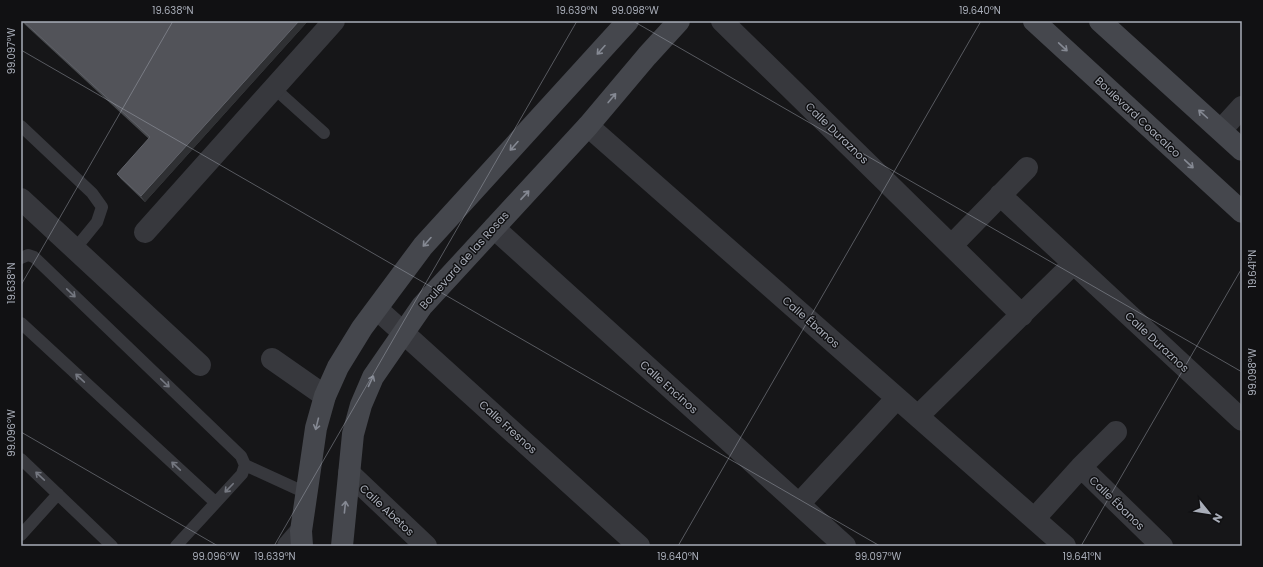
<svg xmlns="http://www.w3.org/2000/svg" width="1263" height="567" font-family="Poppins,sans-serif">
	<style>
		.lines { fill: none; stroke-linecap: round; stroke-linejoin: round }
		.lane { stroke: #37383d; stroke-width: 12 }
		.street { stroke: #37383d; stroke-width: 22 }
		.secondary { stroke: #45474d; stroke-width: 22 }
		.wall { fill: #47494d }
		.shaded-wall { fill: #2f3033 }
		.building { fill: #525359; stroke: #5f6168 }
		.oneway { stroke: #858993 }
		.oneway2 { stroke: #757881 }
		.ticks { fill: none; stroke: #a8adb8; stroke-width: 1; stroke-opacity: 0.45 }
		.labels { text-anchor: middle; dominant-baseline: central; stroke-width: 3; stroke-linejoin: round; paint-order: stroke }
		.street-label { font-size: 11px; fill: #a8adb8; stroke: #111113 }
		.neatline { fill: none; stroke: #a8adb8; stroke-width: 1.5 }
		.ticks-label { font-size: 10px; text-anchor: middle; fill: #a8adb8 }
	</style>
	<rect width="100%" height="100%" fill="#161618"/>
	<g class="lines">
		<!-- lane -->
		<path class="lane" d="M274 88 324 133
			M21 126 92 193 102 207 97 222 75 249
			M21 258 28 255 34 257 241 456 245 465 242 474 176 546
			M21 323 215 502
			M21 459 112 546
			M245 465 306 493
			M21 535 58 494"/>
		<!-- street -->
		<path class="street" d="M722 21 1022 315
			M588 126 1065 546
			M1221 130 1242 107
			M1000 195 1242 420
			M21 199 200 365
			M494 228 845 546
			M145 232 334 21
			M952 245 1027 168
			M377 309 639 546
			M272 359 325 396
			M918 416 1073 264
			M1081 467 1162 546
			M349 473 426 546
			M799 504 897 398
			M1035 518 1081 467 1116 432
			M288 546 301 531"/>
		<!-- secondary -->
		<path class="secondary" d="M1034 21 1242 212
			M1100 21 1242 150
			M302 546 301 531 316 428 325 396 338 367 362 328 423 246 628 21
			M342 546 353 434 361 405 373 377 422 306 588 126 647 56 679 21"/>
	</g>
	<!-- wall -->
	<path class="wall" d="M21 21H308L145 202 121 179 117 174 149 139Z"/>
	<!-- shaded-wall -->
	<path class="shaded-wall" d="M299 21H308L145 202 141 196Z"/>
	<!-- building -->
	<path class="building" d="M23 21H299L141 196 117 174 150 137Z"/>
	<!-- one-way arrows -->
	<defs><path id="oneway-shaft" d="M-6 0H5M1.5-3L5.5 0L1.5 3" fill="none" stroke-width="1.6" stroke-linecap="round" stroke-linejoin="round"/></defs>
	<g class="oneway">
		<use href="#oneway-shaft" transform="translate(1063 47) rotate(43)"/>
		<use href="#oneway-shaft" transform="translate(601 50) rotate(132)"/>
		<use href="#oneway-shaft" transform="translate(612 98) rotate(-50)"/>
		<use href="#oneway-shaft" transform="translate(1203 114) rotate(-138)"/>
		<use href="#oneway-shaft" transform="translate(514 146) rotate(132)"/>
		<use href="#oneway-shaft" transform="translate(1189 164) rotate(43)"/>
		<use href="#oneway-shaft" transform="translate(525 195) rotate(-47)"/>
		<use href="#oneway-shaft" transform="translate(427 242) rotate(132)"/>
		<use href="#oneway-shaft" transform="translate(371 381) rotate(-65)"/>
		<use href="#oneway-shaft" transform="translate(317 424) rotate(104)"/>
		<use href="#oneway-shaft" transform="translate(345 507) rotate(-84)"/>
	</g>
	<g class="oneway2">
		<use href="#oneway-shaft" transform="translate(71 293) rotate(44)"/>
		<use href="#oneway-shaft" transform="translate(80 378) rotate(-137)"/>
		<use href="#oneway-shaft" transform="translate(165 383) rotate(44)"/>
		<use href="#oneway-shaft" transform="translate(176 466) rotate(-137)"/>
		<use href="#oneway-shaft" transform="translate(40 476) rotate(-137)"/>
		<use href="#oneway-shaft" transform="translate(229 488) rotate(134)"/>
	</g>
	<!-- ticks -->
	<path class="ticks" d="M633 21 1242 372M21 50 880 546M21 285 173 21M21 432 218 546M274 546 577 21M678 546 981 21M1081 546 1242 268"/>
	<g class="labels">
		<!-- street labels -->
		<g class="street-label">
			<text transform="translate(1138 117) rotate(43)">Boulevard Coacalco</text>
			<text transform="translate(837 133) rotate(44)">Calle Duraznos</text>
			<text transform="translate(464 260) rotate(-48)">Boulevard de las Rosas</text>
			<text transform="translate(811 322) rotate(41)">Calle Ébanos</text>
			<text transform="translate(1157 342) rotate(43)">Calle Duraznos</text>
			<text transform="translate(669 387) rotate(42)">Calle Encinos</text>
			<text transform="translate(508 427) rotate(42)">Calle Fresnos</text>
			<text transform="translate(1117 503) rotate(44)">Calle Ébanos</text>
			<text transform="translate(387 510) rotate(43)">Calle Abetos</text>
		</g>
	</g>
	<!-- border -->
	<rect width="1263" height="567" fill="none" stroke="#111113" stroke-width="44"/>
	<!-- north arrow -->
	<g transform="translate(1209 513) rotate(120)" stroke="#111113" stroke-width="3" paint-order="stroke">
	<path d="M0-3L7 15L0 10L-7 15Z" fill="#a8adb8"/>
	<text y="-6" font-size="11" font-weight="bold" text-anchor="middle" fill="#a8adb8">N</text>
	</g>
	<rect x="22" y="22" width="1219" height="523" class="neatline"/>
	<g class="ticks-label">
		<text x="173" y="14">19.638°N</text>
		<text x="577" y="14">19.639°N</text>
		<text x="635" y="14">99.098°W</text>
		<text x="980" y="14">19.640°N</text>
		<text transform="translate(11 51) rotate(-90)" y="4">99.097°W</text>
		<text transform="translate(1252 269) rotate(-90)" y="4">19.641°N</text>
		<text transform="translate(11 283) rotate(-90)" y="4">19.638°N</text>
		<text transform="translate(1252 372) rotate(-90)" y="4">99.098°W</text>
		<text transform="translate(11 433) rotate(-90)" y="4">99.096°W</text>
		<text x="216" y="560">99.096°W</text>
		<text x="275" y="560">19.639°N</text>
		<text x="678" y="560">19.640°N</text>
		<text x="878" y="560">99.097°W</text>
		<text x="1082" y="560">19.641°N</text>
	</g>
</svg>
